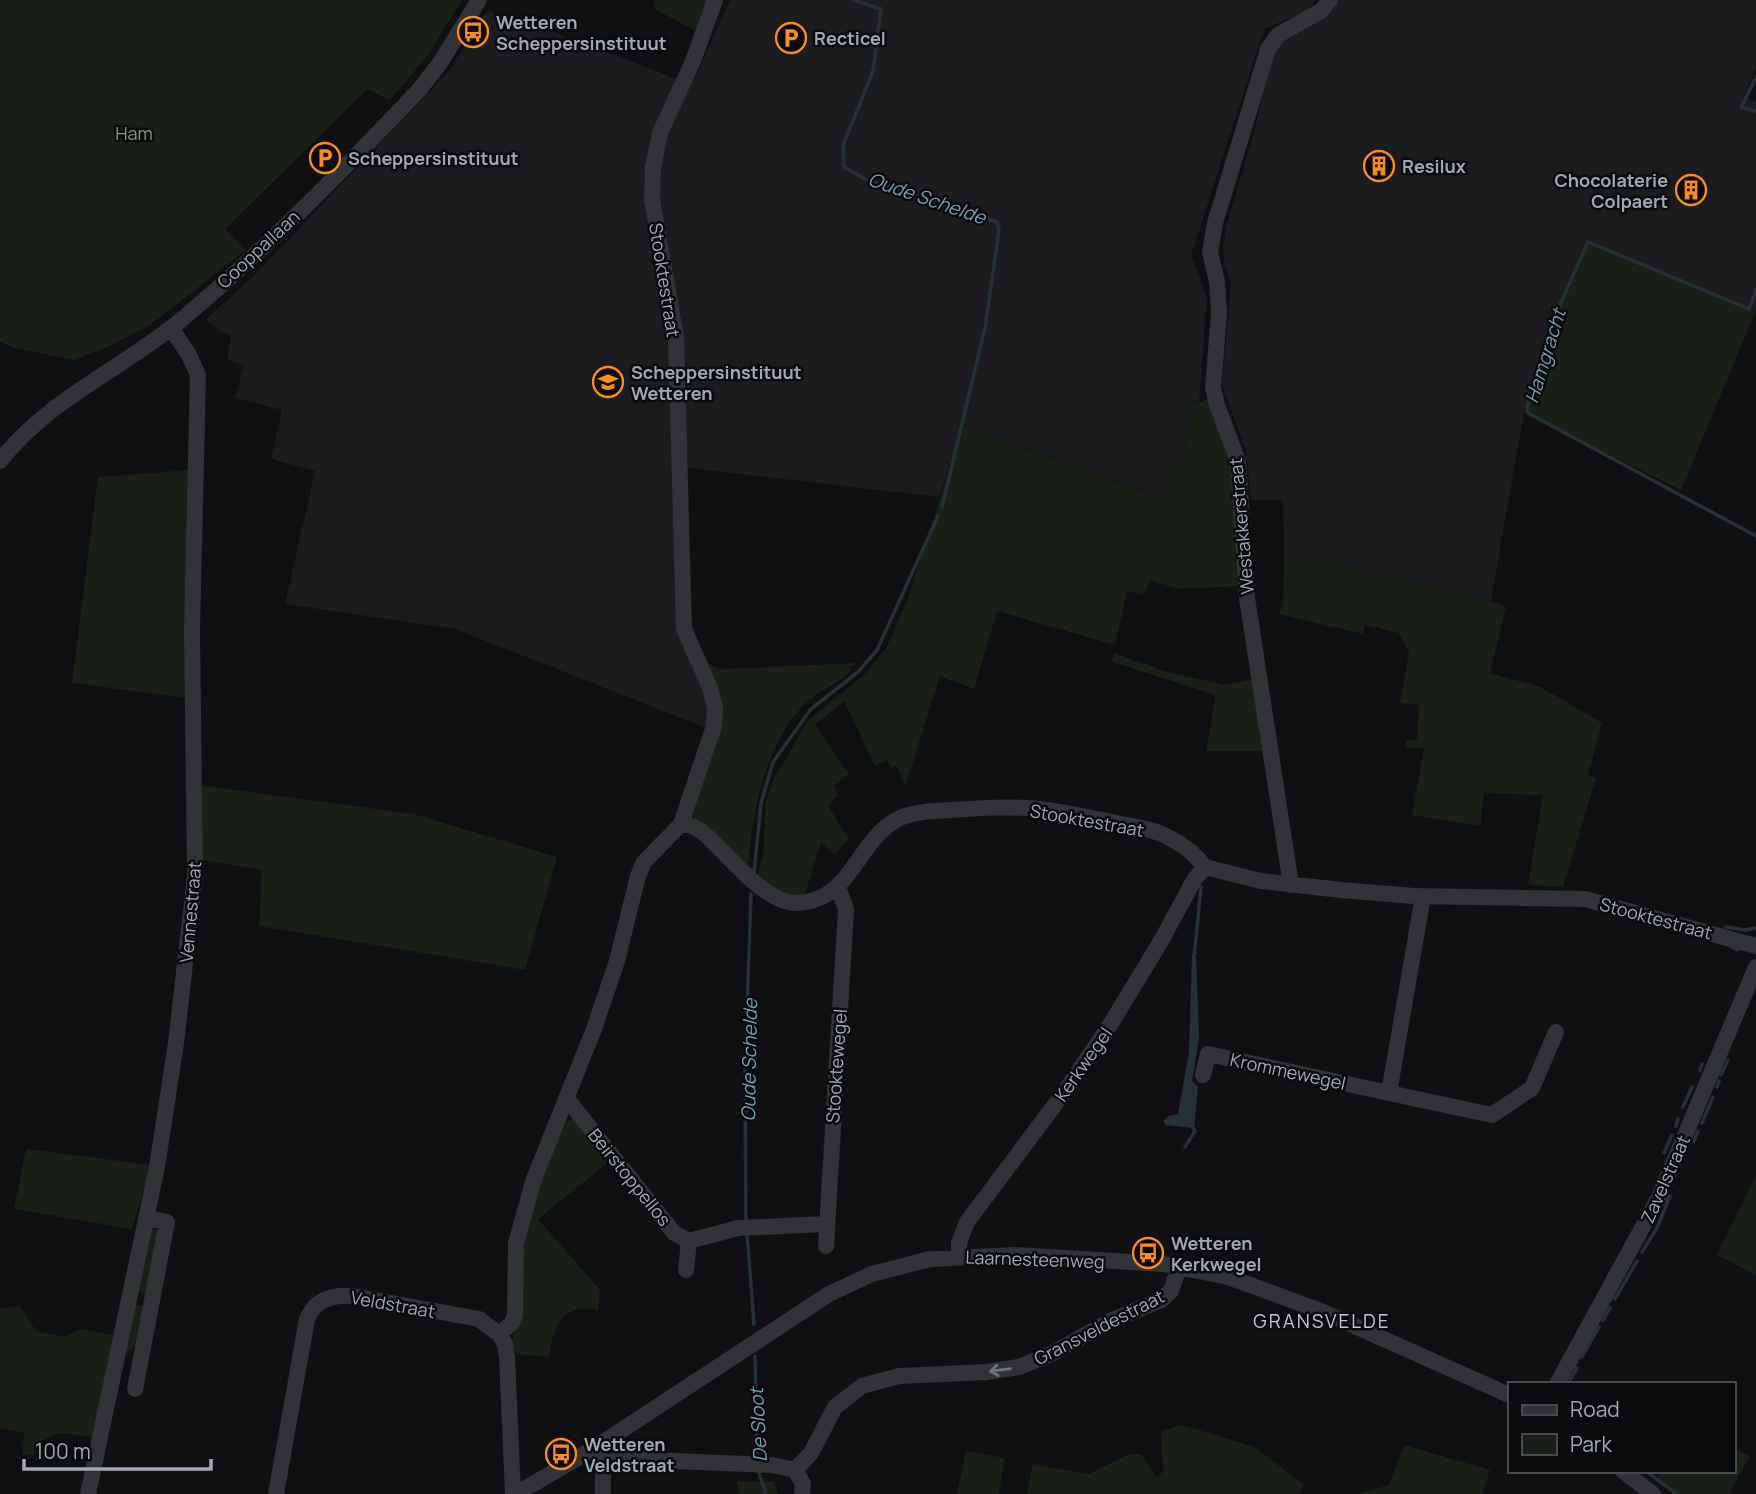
<svg xmlns="http://www.w3.org/2000/svg" width="1756" height="1494" font-family="Manrope,sans-serif">
	<style>
		.built { fill: #1c1c1f }
		.green { fill: #182018 }
		.water { fill: #263136 }
		.lines { fill: none; stroke-linecap: round; stroke-linejoin: round }
		.stream { stroke: #263136; stroke-width: 3.5 }
		.minor { stroke: #313337; stroke-width: 16 }
		.oneway { stroke: #6e747b }
		.labels { text-anchor: middle; dominant-baseline: central; stroke-width: 5; stroke-linejoin: round; paint-order: stroke }
		.poi-label { font-size: 18px; font-weight: bold; fill: #a0a9b3; stroke: #0b0b0d; text-anchor: start }
		.park-label { font-size: 18px; fill: #7aa076; stroke: #0b0b0d }
		.street-label { font-size: 18px; fill: #a0a9b3; stroke: #0b0b0d }
		.water-label { font-size: 19px; font-style: italic; fill: #749fb1; stroke: #0b0b0d }
		.neighbourhood-label { font-size: 19px; letter-spacing: 2px; fill: #c2c7cf; stroke: #0b0b0d }
	</style>
	<rect width="100%" height="100%" fill="#101012"/>
	<!-- built -->
	<path class="built" d="M730 0H1316L1305 12 1264 29 1191 256 1207 297 1199 402 1191 406 1184 449 1160 497 963 426 939 497 672 466 678 629 709 708V729L455 629 285 604 315 471 271 459 282 410 235 398 244 365 227 360 231 335 222 332 205 320 255 275 448 72 487 11 521 23 523 20 677 79 695 78Z
		M1338 0H1756V68L1743 97 1756 101V310L1562 299 1524 412 1491 601 1284 550 1283 500H1251L1246 451 1222 384 1231 282 1225 267 1223 249 1226 227 1253 137 1273 55 1282 40 1333 10Z"/>
	<!-- green -->
	<path class="green" d="M0 0H462L428 55 390 100 368 89 225 229 246 250 150 325 110 346 74 360 14 348 0 341Z
		M655 0H708L698 32 653 8Z
		M1586 240 1756 310 1681 490 1524 412 1562 299Z
		M1208 399 1233 462 1240 586 1179 589 1150 580 1144 595 1127 591 1115 645 997 611 974 689 940 676 905 787 896 765 892 768 887 760 875 766 844 701 815 725 849 774 833 786 838 795 828 806 849 839 835 855 821 842 804 897H786L757 877 763 856 766 801 774 779 808 720 864 675 886 648 908 599 963 426 1159 497 1184 450 1191 405Z
		M190 470 188 698 72 683 98 477Z
		M1284 550 1491 601 1506 607 1490 673 1541 687 1602 723 1588 776 1596 778 1563 887 1528 885 1543 795 1484 793 1480 826 1412 815 1424 749 1405 747 1406 740H1417L1419 705 1400 703 1409 652 1399 633 1365 625 1363 634 1279 614 1283 604Z
		M1114 653 1168 672 1225 685 1252 679 1263 751H1206L1216 695 1112 662Z
		M704 659 710 665 722 669 857 663 849 667 851 670C837 685 816 692 803 706 762 750 753 812 748 868L694 818 692 813 716 746Z
		M199 785 414 814 557 857 525 970 259 926 262 870 201 860Z
		M573 1118 610 1161 538 1219 600 1290 598 1311C563 1300 553 1329 549 1357L517 1354C510 1343 513 1336 516 1324L526 1222 561 1126Z
		M26 1149 151 1165 132 1229 14 1209Z
		M1756 1175V1275L1717 1255Z
		M151 1229 157 1230 159 1238 149 1290 144 1295 137 1289Z
		M136 1304 144 1307 140 1341 117 1364Z
		M20 1306 36 1331 64 1337 80 1329 114 1335 93 1437C66 1434 46 1426 34 1456L23 1455 24 1433 0 1428V1309Z
		M1182 1425 1255 1447 1304 1485 1299 1494H1027L1033 1464 1089 1474 1130 1454H1141L1156 1477 1163 1472 1161 1431Z
		M1404 1445 1490 1470 1482 1494H1357L1389 1485Z
		M1733 1448 1750 1456 1729 1494H1678L1657 1478 1661 1471H1733Z
		M966 1451 1005 1458 999 1494H957Z
		M737 1481 774 1482 778 1494H739Z"/>
	<!-- water -->
	<path class="water" d="M1192 954 1196 955 1199 1039 1192 1081 1198 1087 1194 1128 1166 1125 1163 1121 1169 1116 1178 1114 1189 1052Z"/>
	<g class="lines">
		<!-- stream -->
		<path class="stream" d="M854 0 881 9 873 71 843 145 844 167 867 180 997 222 999 230 985 328 942 507
			M1756 77 1741 107 1756 111
			M1756 290 1749 309 1588 242 1558 309 1527 407 1528 413 1756 536
			M754 873 761 803 773 762 811 709 858 672 877 650 938 516
			M1726 927 1745 930 1756 928
			M1730 946 1738 950
			M1194 958 1201 887
			M1700 1070 1702 1064
			M1721 1075 1728 1060
			M1717 1087 1719 1081
			M1683 1107 1692 1087
			M1702 1123 1713 1097
			M1676 1126 1678 1119
			M1694 1141 1698 1131
			M1185 1147 1195 1131 1192 1125
			M1664 1153 1672 1135
			M746 1225 745 1073 751 894
			M747 1233 754 1324
			M1642 1252 1657 1228 1670 1196
			M1615 1299 1637 1261
			M1603 1320 1610 1308
			M755 1356 757 1459
			M1582 1357 1599 1327
			M1568 1384 1577 1368
			M758 1470 766 1494
			M1646 1471 1676 1494"/>
		<!-- minor -->
		<path class="minor" d="M0 461C47 400 122 369 181 320 265 250 343 170 419 90L440 63 479 0
			M681 824 692 826 701 831C726 851 764 904 797 903 853 901 857 838 900 818 917 811 935 811 953 810 981 808 1010 806 1038 809 1063 811 1088 818 1112 822 1130 826 1151 828 1168 837 1182 844 1196 855 1205 867L1261 881 1341 890 1414 896 1585 899 1756 946
			M1291 885 1247 598 1238 461 1217 405 1213 388 1219 313 1217 282 1210 252 1215 223 1268 49 1278 35 1321 11 1330 0
			M1203 1075 1208 1054 1492 1115 1532 1088 1556 1032
			M1389 1093 1423 896
			M567 1099 674 1233 689 1241 738 1228 826 1224
			M826 1246 846 909 838 887
			M959 1257V1243L967 1222 1063 1094 1110 1025 1161 941 1194 880 1205 867
			M686 1270 689 1241
			M499 1334 512 1323 515 1315 516 1243 534 1179 594 1029 617 961 638 876 644 862 681 824 714 726 715 708 710 688 684 629 676 338 652 199 653 168 660 133 693 61 715 0
			M1557 1384 1659 1197 1756 967
			M135 1389 167 1222 147 1218
			M593 1449 603 1463 626 1459 772 1465 795 1470
			M603 1463V1494
			M795 1470 811 1453 835 1407 862 1386 899 1376 987 1372 1019 1367 1051 1354 1110 1321 1161 1300 1171 1291 1179 1267
			M795 1470 803 1484 802 1494
			M1623 1471 1653 1494
			M88 1494 157 1167 176 1043 195 876 192 630 198 375 189 355 171 328
			M276 1494 307 1319C316 1298 333 1295 353 1296L479 1319 499 1334 505 1344 507 1357 513 1494
			M516 1494 593 1449 829 1294 872 1274 930 1259 1016 1255 1164 1264 1228 1277 1321 1311 1509 1395"/>
	</g>
	<!-- one-way arrows -->
	<defs><path id="oneway-shaft" d="M-6 0H5M1.5-3L5.5 0L1.5 3" fill="none" stroke-width="1.6" stroke-linecap="round" stroke-linejoin="round" transform="scale(1.75)"/></defs>
	<use class="oneway" href="#oneway-shaft" transform="translate(1000 1370) rotate(172)"/>
	<!-- icons -->
	<defs>
		<g id="bus-ring" transform="scale(1.575)"><circle r="9.5" fill="#0b0b0d" stroke="#fc8c1e" stroke-width="1.5"/><path d="M-5-6H5V4H4V6H2V4H-2V6H-4V4H-5ZM-3.5-4V0h7V-4ZM-3.5 1.2v1.5H-2V1.2ZM2 1.2v1.5H3.5V1.2Z" fill="#fc8c1e"/></g>
		<g id="parking-ring" transform="scale(1.575)"><circle r="9.5" fill="#0b0b0d" stroke="#fc8c1e" stroke-width="1.5"/><path d="M-3.5-5.5H1a3.5 3.5 0 0 1 0 7H-1V5.5H-3.5ZM-1-3.4V-.6H.8a1.4 1.4 0 0 0 0-2.8Z" fill="#fc8c1e"/></g>
		<g id="building-ring" transform="scale(1.575)"><circle r="9.5" fill="#0b0b0d" stroke="#fc8c1e" stroke-width="1.5"/><path d="M-4-6H4V6H1V3H-1V6H-4ZM-2.5-4.3h1.7v1.8h-1.7ZM.8-4.3h1.7v1.8H.8ZM-2.5-1h1.7V.8h-1.7ZM.8-1h1.7V.8H.8Z" fill="#fc8c1e"/></g>
		<g id="school-ring" transform="scale(1.575)"><circle r="9.5" fill="#0b0b0d" stroke="#fc8c1e" stroke-width="1.5"/><path d="M0-5L7-2L0 1L-7-2ZM-4 1L0 2.5L4 1V4Q0 6-4 4Z" fill="#fc8c1e"/></g>
	</defs>
	<g fill-rule="evenodd">
		<use href="#bus-ring" x="473" y="32"/>
		<use href="#parking-ring" x="791" y="38"/>
		<use href="#parking-ring" x="325" y="158"/>
		<use href="#building-ring" x="1379" y="166"/>
		<use href="#building-ring" x="1691" y="190"/>
		<use href="#school-ring" x="608" y="382"/>
		<use href="#bus-ring" x="1148" y="1253"/>
		<use href="#bus-ring" x="561" y="1454"/>
	</g>
	<g class="labels">
		<!-- poi labels -->
		<g class="poi-label">
			<text x="496" y="22">Wetteren<tspan x="496" dy="21">Scheppersinstituut</tspan></text>
			<text x="814" y="38">Recticel</text>
			<text x="348" y="158">Scheppersinstituut</text>
			<text x="1402" y="166">Resilux</text>
			<text x="1668" y="180" text-anchor="end">Chocolaterie<tspan x="1668" dy="21">Colpaert</tspan></text>
			<text x="631" y="372">Scheppersinstituut<tspan x="631" dy="21">Wetteren</tspan></text>
			<text x="1171" y="1243">Wetteren<tspan x="1171" dy="21">Kerkwegel</tspan></text>
			<text x="584" y="1444">Wetteren<tspan x="584" dy="21">Veldstraat</tspan></text>
		</g>
		<!-- park labels -->
		<g class="park-label">
			<text x="134" y="133">Ham</text>
		</g>
		<!-- street labels -->
		<g class="street-label">
			<text transform="translate(258 249) rotate(-43)">Cooppallaan</text>
			<text transform="translate(665 280) rotate(81)">Stooktestraat</text>
			<text transform="translate(1241 526) rotate(-95)">Westakkerstraat</text>
			<text transform="translate(1087 820) rotate(10)">Stooktestraat</text>
			<text transform="translate(190 912) rotate(-85)">Vennestraat</text>
			<text transform="translate(1656 918) rotate(15)">Stooktestraat</text>
			<text transform="translate(1083 1064) rotate(-55)">Kerkwegel</text>
			<text transform="translate(836 1066) rotate(-86)">Stooktewegel</text>
			<text transform="translate(1288 1071) rotate(12)">Krommewegel</text>
			<text transform="translate(630 1177) rotate(51)">Beirstoppellos</text>
			<text transform="translate(1665 1179) rotate(-66)">Zavelstraat</text>
			<text transform="translate(1035 1259) rotate(2)">Laarnesteenweg</text>
			<text transform="translate(393 1304) rotate(10)">Veldstraat</text>
			<text transform="translate(1099 1327) rotate(-27)">Gransveldestraat</text>
		</g>
		<!-- water labels -->
		<g class="water-label">
			<text transform="translate(927 198) rotate(19)">Oude Schelde</text>
			<text transform="translate(1545 356) rotate(-73)">Hamgracht</text>
			<text transform="translate(749 1060) rotate(-89)">Oude Schelde</text>
			<text transform="translate(758 1425) rotate(-93)">De Sloot</text>
		</g>
		<!-- neighbourhood labels -->
		<g class="neighbourhood-label">
			<text x="1322" y="1321">GRANSVELDE</text>
		</g>
	</g>
	<!-- legend -->
	<rect x="1508" y="1382" width="228" height="91" fill="#0b0b0d" stroke="#474a4f" stroke-width="2"/>
	<rect x="1522" y="1405" width="35" height="10" fill="#313337" stroke="#474a4f" stroke-width="2"/>
	<text x="1570" y="1417" font-size="21" fill="#a0a9b3">Road</text>
	<rect x="1522" y="1434" width="35" height="21" fill="#182018" stroke="#474a4f" stroke-width="2"/>
	<text x="1570" y="1452" font-size="21" fill="#a0a9b3">Park</text>
	<!-- scale -->
	<path d="M24 1459v10h187v-10" fill="none" stroke="#a0a9b3" stroke-width="3.5"/>
	<text x="35" y="1459" font-size="21" fill="#a0a9b3" stroke="#0b0b0d" stroke-width="5" paint-order="stroke">100 m</text>
</svg>
